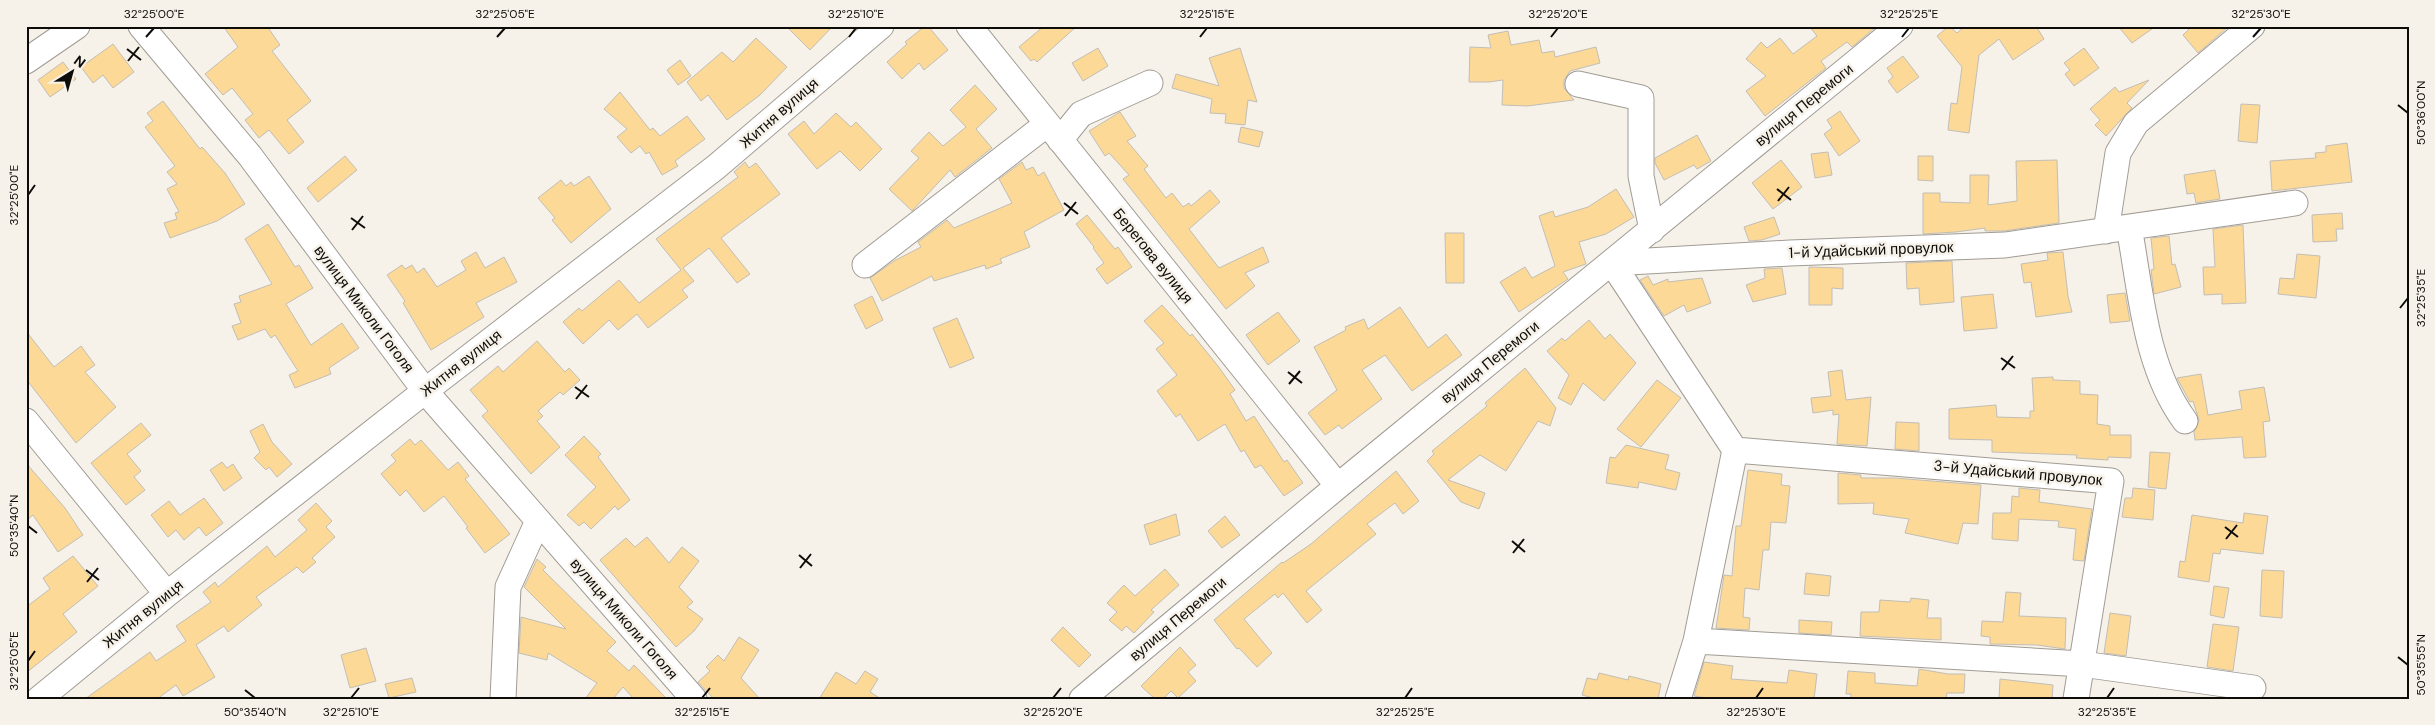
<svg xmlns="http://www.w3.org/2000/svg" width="2435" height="725" font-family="'DM Sans',sans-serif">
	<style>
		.building { fill: #fcd997; stroke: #c2beb5 }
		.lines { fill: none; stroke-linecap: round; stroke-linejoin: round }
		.minor-casing { stroke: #a19c94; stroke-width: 27 }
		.minor { stroke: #fff; stroke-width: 25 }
		.ticks { fill: none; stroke: #0e0c09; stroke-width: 2 }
		.labels { text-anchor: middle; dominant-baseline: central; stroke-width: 5; stroke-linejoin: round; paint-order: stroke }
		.street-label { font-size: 15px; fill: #0e0c09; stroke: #f7f2e9 }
		.neatline { fill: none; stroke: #0e0c09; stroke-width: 2 }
		.ticks-label { font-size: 12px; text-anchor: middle; fill: #0e0c09 }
	</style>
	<rect width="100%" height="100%" fill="#f7f2e9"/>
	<!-- building -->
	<path class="building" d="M223 26H267L280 45 272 51 311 101 287 120 304 142 289 154 269 130 259 138 245 120 253 114 232 88 223 95 205 74 238 47Z
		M786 26H833L810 50Z
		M925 26H928L948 50 924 70 919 63 902 79 887 62 907 44 905 42Z
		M1044 26H1077L1037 62 1034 59 1031 61 1019 47Z
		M1809 26H1877L1852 47 1847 42 1821 61 1826 68 1765 116 1746 91 1766 76 1746 59 1761 42 1767 48 1780 38 1793 54 1817 36Z
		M1949 26 1957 33 1965 26H2036L2044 39 2013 60 1999 39 1979 55 1969 133 1948 130 1951 103 1957 104 1962 67 1937 36Z
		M2118 26H2156L2132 43Z
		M2192 26H2229L2198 53 2183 35Z
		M1508 31 1511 45 1539 40 1542 53 1554 51 1555 57 1596 47 1600 63 1570 71 1564 80V88L1574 100 1527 106 1502 105 1503 80 1489 82H1469L1470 47 1491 48 1488 35Z
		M756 38 787 67 760 95 727 120 708 95 701 101 687 82 722 52 733 62Z
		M113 44 134 72 113 88 103 75 93 83 81 67Z
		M1098 48 1108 66 1083 81 1072 63Z
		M1240 48 1257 102 1248 100 1245 125 1225 123 1226 114 1210 113 1212 99 1172 88 1176 74 1219 86 1209 58Z
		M2084 48 2099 68 2074 86 2065 74 2070 70 2064 63Z
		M1903 56 1919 77 1897 93 1888 81 1893 77 1887 68Z
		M680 60 691 76 678 85 667 70Z
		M63 62 76 79 50 97 38 80Z
		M2149 80 2127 103 2132 108 2106 136 2095 125 2100 120 2090 109 2115 87 2119 92Z
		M975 85 997 109 976 129 992 148 955 177 950 170 912 211 889 189 919 158 911 151 929 132 943 146 966 127 950 110Z
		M620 92 650 130 653 128 660 136 687 116 705 139 675 161 678 166 662 175 649 152 646 154 640 146 631 153 617 137 627 129 604 109Z
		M163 101 200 149 202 147 225 173 245 204 217 221 170 238 164 223 177 219 175 213 179 212 167 189 177 184 167 172 175 166 145 127 153 121 147 113Z
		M2241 104 2260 105 2257 143 2238 141Z
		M1840 111 1860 141 1839 156 1824 134 1832 128 1827 120Z
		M1120 112 1136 136 1127 141 1148 166 1144 169 1166 198 1172 193 1183 207 1189 203 1191 206 1210 190 1220 202 1189 229 1219 268 1263 247 1269 262 1245 273 1255 286 1226 309 1123 179 1129 175 1109 153 1105 156 1089 131Z
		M836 113 851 127 856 122 882 149 860 171 840 151 817 169 788 134 804 121 814 134Z
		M1241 127 1263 132 1259 147 1238 142Z
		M1697 135 1711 161 1697 169 1694 165 1664 180 1655 163V158Z
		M2347 143 2352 182 2272 191 2270 161 2316 158 2315 153 2326 152V146Z
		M1828 152 1832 175 1815 178 1811 154Z
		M345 156 357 170 318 202 307 188Z
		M1918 156H1933V181L1918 180Z
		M1781 160 1802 187 1773 209 1752 183Z
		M2057 160 2059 223 2004 231H1985V228L1956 232 1923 234V193H1940V202L1970 203V175H1989L1988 205 2017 201 2016 161Z
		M745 162 749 168 756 163 780 194 721 238 750 274 737 283 709 248 683 268 694 281 682 290 688 297 648 328 637 314 618 330 609 320 583 344 563 322 579 308 582 311 619 280 639 303 681 270 656 239 738 177 734 172Z
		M1022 162 1026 170 1033 167 1038 176 1044 172 1064 210 1024 232 1030 247 1000 259 1002 263 986 269 985 265 934 281 932 276 882 301 870 278 894 261 921 247 918 242 947 220 954 228 1012 203 999 179Z
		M2215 170 2220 199 2196 203 2194 193 2187 194 2184 175Z
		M589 176 611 209 571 243 552 220 555 218 538 198 561 180 566 186 571 182 574 186Z
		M1616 189 1634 217 1606 234 1579 242 1586 264 1563 272 1568 279 1519 312 1500 282 1525 267 1532 278 1555 266 1539 216 1553 211 1555 217 1588 207Z
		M2342 213 2343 229H2336L2337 241 2313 242 2312 215Z
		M1087 215 1115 249 1118 247 1132 267 1107 284 1096 269 1104 263 1093 248 1094 247 1076 224Z
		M1774 217 1780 234 1762 240 1749 241 1744 227Z
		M268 224 295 267 299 265 313 288 286 304 311 345 342 323 359 348 329 368 331 374 295 388 289 375 298 371 275 335 271 338 265 329 238 340 232 326 241 323 234 304 241 302 239 296 272 284 245 239Z
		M2243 225 2246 303 2222 304V294L2204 295 2203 267H2215L2213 229Z
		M1445 233H1464V283H1446Z
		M2169 236 2172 265 2175 264 2181 287 2154 294 2151 270 2154 269 2151 238Z
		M476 252 485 268 504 257 517 282 476 303 484 317 431 350 403 303 405 301 387 275 402 265 405 269 412 265 417 273 424 268 437 287 466 270 461 261Z
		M2063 252 2068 296 2072 312 2036 317 2031 282 2024 283 2021 264 2048 260 2047 253Z
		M2297 254 2320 256 2316 298 2278 294 2280 278 2294 279Z
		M1952 261 1954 302 1920 305 1919 288 1907 289 1906 263Z
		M1809 267 1843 268V289L1832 288V305H1809Z
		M1782 268 1786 294 1753 302 1746 285 1765 278 1764 269Z
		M1648 276 1653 285 1668 279V282L1702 278 1711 303 1687 312 1684 305 1664 316 1640 280Z
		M2125 293 2130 321 2110 323 2107 295Z
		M1993 294 1997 328 1964 331 1961 297Z
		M872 296 883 320 866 329 854 305Z
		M1162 305 1190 336 1192 334 1218 366 1235 390 1230 394 1246 421 1254 416 1284 462 1287 460 1303 483 1284 496 1261 465 1255 468 1244 450 1241 452 1225 424 1198 441 1180 414 1176 417 1157 391 1177 375 1156 349 1164 343 1144 321Z
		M1400 307 1428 348 1446 334 1462 355 1412 391 1385 355 1362 370 1382 399 1342 429 1339 425 1325 435 1308 413 1337 390 1314 347 1346 330 1345 327 1364 319 1368 329Z
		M1278 312 1300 341 1268 365 1246 335Z
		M957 318 974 358 950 368 933 328Z
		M1589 320 1605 339 1610 334 1636 363 1604 401 1583 383 1571 405 1558 398 1569 375 1547 351 1562 338 1565 341Z
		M26 331 54 367 81 346 95 365 85 372 116 407 76 443 26 379Z
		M537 341 565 372 569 368 580 380 563 395 560 392 538 411 543 416 537 421 560 447 531 474 482 416 488 411 470 390 498 366 503 372Z
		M1525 368 1556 408 1550 426 1538 421 1506 471 1480 455 1448 480 1485 493 1479 509 1461 502 1427 461 1434 454 1432 451 1487 406 1485 403Z
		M1842 370 1846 400 1871 397 1867 446 1837 444 1839 414 1833 415V410L1813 413 1811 398 1831 396 1828 372Z
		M2201 374 2208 415 2242 409 2239 391 2264 387 2270 421 2263 422 2266 457 2244 458 2242 437 2195 440 2194 432 2199 420 2193 401 2190 402 2177 378Z
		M2053 377V380L2080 381V394L2098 395 2097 424 2110 426V435H2131V458L2108 457V460L2076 458 2077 455 1992 452V440L1949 439V409L1996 405 1997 417 2030 418V411H2034L2032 378Z
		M1657 380 1681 398 1641 447 1617 429Z
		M1896 422 1919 423V451L1895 449Z
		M141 423 151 435 127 454 141 471 134 477 145 490 126 505 91 463Z
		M263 424 272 442 292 464 277 477 269 467 266 470 254 458 260 452 250 431Z
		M584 436 601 454 598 457 630 500 618 510 615 506 591 529 584 522 579 526 567 515 596 487 565 455Z
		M410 439 415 445 421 440 448 470 458 462 469 476 465 479 510 534 485 553 466 528 468 527 444 496 424 512 406 490 400 496 381 474 396 461 391 455Z
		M1626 445 1669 455 1665 469 1680 473 1676 490 1639 482 1638 488 1606 483 1610 457 1615 458Z
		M2150 452 2170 453 2166 489 2148 487Z
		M222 462 227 468 233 464 242 478 224 491 210 470Z
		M26 463 65 508 83 535 58 552 33 515 26 521Z
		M1748 470 1782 474 1781 485 1790 486 1786 523 1771 522 1769 550H1763L1759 590 1745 588 1743 617 1750 618 1749 630 1716 628 1724 575 1732 576 1736 526H1741Z
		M1396 471 1419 501 1403 514 1395 503 1367 524 1376 534 1306 591 1322 610 1307 623 1283 593 1278 598 1275 594 1244 619 1272 653 1257 667 1239 648 1237 649 1214 620 1282 562 1283 563 1311 544Z
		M1838 473 1861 475V478H1895L1981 485 1978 524 1963 523 1958 544 1905 533 1909 519 1873 514 1874 503 1838 504Z
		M2019 488 2040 490 2039 502 2092 509 2084 561 2073 560 2076 529 2058 527 2059 521 2019 519 2018 541 1992 539 1993 513H2011L2012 496 2019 497Z
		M2133 488 2155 490 2153 520 2122 517 2125 498H2132Z
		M204 498 223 523 206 536 199 527 184 540 176 530 168 537 151 515 169 501 180 515Z
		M316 503 332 521 326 527 335 537 312 558 316 562 303 573 297 567 256 597 262 605 228 632 224 626 196 645 215 677 183 696 176 685 157 699H85L150 652 156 661 186 641 176 626 211 602 203 592 215 582 218 587 267 546 275 557 307 530 298 520Z
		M2244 513 2268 516 2263 554 2221 549 2220 554 2213 553 2209 582 2178 577 2180 561 2185 562 2192 515 2243 523Z
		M1176 514 1180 535 1150 545 1144 525Z
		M1225 516 1240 535 1222 548 1208 531Z
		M647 537 669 563 682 547 699 561 679 587 693 602 687 607 703 619 694 631 676 647 600 560 626 538 635 547Z
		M73 556 98 586 63 614 77 632 26 673V607L50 589 43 578Z
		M537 559 546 567 543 570 616 642 607 651 629 671 634 665 667 699H634L623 687 613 699H585L597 683 548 653 547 660 519 653 521 617 566 629 524 587Z
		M1165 569 1179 585 1151 610 1154 612 1134 633 1126 626 1122 631 1109 620 1117 612 1107 603 1124 585 1135 596Z
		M2262 570 2284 571 2282 618 2260 616Z
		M1806 573 1831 576 1829 596 1804 594Z
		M2214 586 2229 588 2224 618 2210 615Z
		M2006 592 2021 593 2019 616 2066 618 2065 649 2037 645 1990 644V637L1981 636 1982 621 2003 622Z
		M1911 598 1929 600 1927 618H1941V640L1860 636 1861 612H1879L1880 600 1910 602Z
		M2110 613 2131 616 2126 656 2104 653Z
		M1799 620 1832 622 1831 635 1799 633Z
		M2213 624 2239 627 2233 671 2207 667Z
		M1063 627 1091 655 1079 667 1051 640Z
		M739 637 759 650 741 678 760 699H714L698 682 710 671 706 667 718 655 724 661Z
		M1180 647 1196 665 1188 672 1196 681 1178 698 1171 691 1163 699H1155L1141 686Z
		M366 648 376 681 350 688 341 655Z
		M1704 662 1733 666 1731 679 1787 683 1789 670 1817 674 1814 699H1713L1694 696Z
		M1919 669 1948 674H1965L1964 693H1947L1946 699H1851V694H1846L1848 671 1875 673V683L1917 686Z
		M865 671 878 679 870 692 881 699H819L836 672 856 684Z
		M1599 673 1628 680 1629 676 1661 684 1658 699H1597L1582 695 1587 678 1597 680Z
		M412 678 416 692 389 698 385 684Z
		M2000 679 2053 685 2052 699H1999Z"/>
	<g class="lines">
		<!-- minor casing -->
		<g class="minor-casing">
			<path id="minor" d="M141 26 250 156 425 391 694 699
				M969 26 1338 486
				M26 61 77 26
				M1578 84 1641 98V176L1652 230
				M1060 140 1081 114 1150 83
				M2129 227C2141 292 2145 367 2185 421
				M2106 231 2118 153 2136 123 2252 26
				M1612 263 1735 450 2111 481 2076 699
				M1612 263 1790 253 2005 245 2295 203
				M865 265 1047 124
				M26 421 167 594
				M1696 641 2082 664 2253 688
				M39 699 167 594 425 391 716 167 881 26
				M503 699 508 587 538 521
				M1082 699 1338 486 1900 26
				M1678 699 1696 641 1735 450"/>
		</g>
		<!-- minor -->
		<use href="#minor" class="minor"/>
	</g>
	<!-- ticks -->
	<path class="ticks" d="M146 37 154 28M497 37 505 28M849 37 856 28M1200 37 1207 28M1551 37 1558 28M1902 37 1909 28M2253 37 2261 28M127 49 141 60M128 61 139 47M2398 105 2408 113M1777 189 1791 200M28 195 35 185M1778 201 1789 187M1064 203 1078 214M1065 216 1076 202M351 218 365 228M352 230 363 216M2400 308 2408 298M2001 358 2015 368M2002 370 2013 356M1288 372 1302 383M1289 384 1300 371M575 387 589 397M576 399 587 385M28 526 37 533M2225 527 2238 537M2226 539 2237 525M1512 541 1525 552M1513 553 1524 539M799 555 812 566M800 568 811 554M86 570 99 580M87 582 98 568M2398 657 2408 665M28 661 35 651M245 690 255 698M351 698 359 688M702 698 710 688M1053 698 1061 688M1405 698 1412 688M1756 698 1763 688M2107 698 2114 688"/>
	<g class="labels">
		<!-- street labels -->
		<g class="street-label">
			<text transform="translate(1804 105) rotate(-39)">вулиця Перемоги</text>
			<text transform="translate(779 113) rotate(-41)">Житня вулиця</text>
			<text transform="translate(1871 250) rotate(-2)">1-й Удайський провулок</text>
			<text transform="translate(1153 256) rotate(51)">Берегова вулиця</text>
			<text transform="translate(364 309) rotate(53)">вулиця Миколи Гоголя</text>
			<text transform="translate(1490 362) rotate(-39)">вулиця Перемоги</text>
			<text transform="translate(461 363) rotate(-38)">Житня вулиця</text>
			<text transform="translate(2018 473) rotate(5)">3-й Удайський провулок</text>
			<text transform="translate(143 614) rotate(-39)">Житня вулиця</text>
			<text transform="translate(624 619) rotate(49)">вулиця Миколи Гоголя</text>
			<text transform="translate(1178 619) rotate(-40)">вулиця Перемоги</text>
		</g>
	</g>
	<!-- border -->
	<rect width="2435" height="725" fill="none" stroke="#f7f2e9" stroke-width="55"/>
	<!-- north arrow -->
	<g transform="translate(72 72) rotate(37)" stroke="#f7f2e9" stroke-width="4" paint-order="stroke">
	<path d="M0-4L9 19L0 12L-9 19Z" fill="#0e0c09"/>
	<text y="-8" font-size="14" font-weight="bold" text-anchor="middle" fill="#0e0c09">N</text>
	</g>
	<rect x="28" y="28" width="2380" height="670" class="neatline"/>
	<g class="ticks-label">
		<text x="154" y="18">32°25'00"E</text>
		<text x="505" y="18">32°25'05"E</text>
		<text x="856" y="18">32°25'10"E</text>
		<text x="1207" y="18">32°25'15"E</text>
		<text x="1558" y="18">32°25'20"E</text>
		<text x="1909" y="18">32°25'25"E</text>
		<text x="2261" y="18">32°25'30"E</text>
		<text transform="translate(2421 113) rotate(-90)" y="4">50°36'00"N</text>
		<text transform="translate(14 195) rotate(-90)" y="4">32°25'00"E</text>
		<text transform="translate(2421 298) rotate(-90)" y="4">32°25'35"E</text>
		<text transform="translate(14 526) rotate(-90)" y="4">50°35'40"N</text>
		<text transform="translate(14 661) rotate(-90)" y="4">32°25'05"E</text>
		<text transform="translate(2421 665) rotate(-90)" y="4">50°35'55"N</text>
		<text x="255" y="716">50°35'40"N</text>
		<text x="351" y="716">32°25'10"E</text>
		<text x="702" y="716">32°25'15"E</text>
		<text x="1053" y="716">32°25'20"E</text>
		<text x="1405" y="716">32°25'25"E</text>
		<text x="1756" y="716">32°25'30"E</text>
		<text x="2107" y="716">32°25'35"E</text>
	</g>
</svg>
